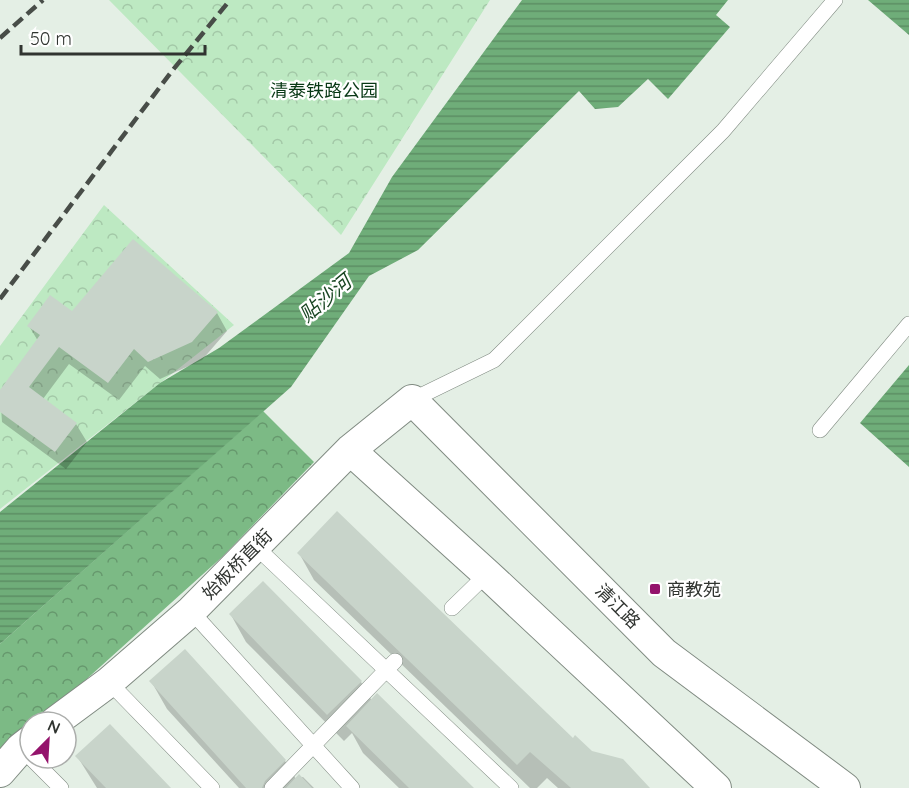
<svg xmlns="http://www.w3.org/2000/svg" width="909" height="788" font-family="Quicksand,'Noto Sans SC',sans-serif">
	<style>
		.forest { fill: url(#forest-crowns) }
		.park { fill: url(#park-crowns) }
		.water { fill: url(#water-rules) }
		.shadow { fill: #0003 }
		.building { fill: #c8d4ca }
		.lines { fill: none; stroke-linecap: round; stroke-linejoin: round }
		.service-casing { stroke: #808b82; stroke-width: 16 }
		.minor-casing { stroke: #808b82; stroke-width: 32 }
		.service { stroke: #fff; stroke-width: 15 }
		.minor { stroke: #fff; stroke-width: 30 }
		.rail { stroke: #484d48; stroke-width: 4.5; stroke-dasharray: 12 6; stroke-linecap: butt }
		.poi-dot { fill: #94136c; stroke: #fff; stroke-width: 2 }
		.labels { text-anchor: middle; dominant-baseline: central; stroke-width: 4.5; stroke-linejoin: round; paint-order: stroke }
		.park-label { font-size: 18px; fill: #083815; stroke: #fff }
		.street-label { font-size: 18px; fill: #303430; stroke: #fff }
		.poi-label { font-size: 18px; fill: #303430; stroke: #fff; text-anchor: start }
		.water-label { font-size: 20px; font-style: italic; fill: #184522; stroke: #fff }
	</style>
	<defs>
		<pattern id="forest-crowns" width="20" height="18" patternUnits="userSpaceOnUse" patternTransform="scale(1.5)"><rect width="20" height="18" fill="#7cba85"/><path d="M2 6a3 3 0 1 1 6 0M12 15a3 3 0 1 1 6 0" fill="none" stroke="#66986d"/></pattern>
		<pattern id="park-crowns" width="20" height="18" patternUnits="userSpaceOnUse" patternTransform="scale(1.5)"><rect width="20" height="18" fill="#bde9c2"/><path d="M2 6a3 3 0 1 1 6 0M12 15a3 3 0 1 1 6 0" fill="none" stroke="#a3c8a7"/></pattern>
		<pattern id="water-rules" width="6" height="5" patternUnits="userSpaceOnUse" patternTransform="scale(1.5)"><rect width="6" height="5" fill="#6fad79"/><path d="M0 2.5h6" fill="none" stroke="#5c8e64"/></pattern>
	</defs>
	<rect width="100%" height="100%" fill="#e4efe5"/>
	<!-- forest -->
	<path class="forest" d="M263 411 314 462 222 557 39 722H30V731L0 762V644Z"/>
	<!-- park -->
	<path class="park" d="M109 0H490L341 235Z
		M104 205 234 325 0 509V346Z"/>
	<!-- water -->
	<path class="water" d="M522 0H728L716 15 730 27 668 99 648 79 618 107 595 109 579 91 418 250 369 276 291 387 0 644V512L160 383 219 348 349 253 392 177Z
		M868 0H909V35Z
		M909 365V467L860 423Z"/>
	<!-- shadow -->
	<path class="shadow" d="M72 313H217L227 331 202 360 160 379 145 366 119 400 69 364 43 399 76 424 87 442 66 469 2 422 0 392 38 341 29 326Z
		M299 553 573 740 644 788H558L547 778 537 788H530L314 580Z
		M231 615 361 682 372 701 472 788H399L363 753 352 733 344 741 246 642Z
		M151 681 285 761 296 779 303 777 314 788H239L167 709Z
		M77 756 169 788H97Z"/>
	<!-- building -->
	<path class="building" d="M133 239 218 312 192 342 148 362 134 349 108 383 59 347 29 387 77 423 55 452 0 412V390L40 335 27 326 50 295 72 311Z
		M337 511 573 738 575 735 592 751 623 759 650 788H571L530 752 517 765 297 553Z
		M263 581 362 681 327 715 229 614Z
		M185 649 286 760 265 781 262 788H246L149 681Z
		M377 693 474 788H409L346 726Z
		M110 724 171 788H106L75 756Z
		M299 774 312 788H286Z"/>
	<g class="lines">
		<!-- service casing -->
		<g class="service-casing">
			<path id="service" d="M412 400 494 360 723 131 835 0
				M820 430 909 324
				M255 546 511 788
				M452 608 487 574
				M191 611 352 788
				M109 682 212 788
				M31 758 61 788
				M272 788 395 661"/>
		</g>
		<!-- minor casing -->
		<g class="minor-casing">
			<path id="minor" d="M350 450 487 574 716 788
				M55 722 109 682 191 611 350 450 412 400 664 653 845 788
				M0 772 21 748 30 741"/>
		</g>
		<!-- service -->
		<use href="#service" class="service"/>
		<!-- minor -->
		<use href="#minor" class="minor"/>
		<!-- rail -->
		<path class="rail" d="M0 38 43 0
			M0 299 172 71 230 0"/>
	</g>
	<!-- markers -->
	<rect class="poi-dot" x="649" y="583" width="12" height="12" rx="3"/>
	<g class="labels">
		<!-- park labels -->
		<g class="park-label">
			<text x="324" y="90">清泰铁路公园</text>
		</g>
		<!-- street labels -->
		<g class="street-label">
			<text transform="translate(237 564) rotate(-45)">始板桥直街</text>
			<text transform="translate(618 606) rotate(45)">清江路</text>
		</g>
		<!-- poi labels -->
		<g class="poi-label">
			<text x="667" y="589">商教苑</text>
		</g>
		<!-- water labels -->
		<g class="water-label">
			<text transform="translate(325 298) rotate(-40)">贴沙河</text>
		</g>
	</g>
	<!-- north arrow -->
	<g transform="translate(48 740) rotate(24)"><circle r="28" fill="#ffffff" stroke="#acaeac" stroke-width="1.5"/>
	<path d="M0-4.5L10 22L0 15L-10 22Z" fill="#94136c"/>
	<text y="-9" font-size="16" font-weight="bold" text-anchor="middle" fill="#303430">N</text>
	</g>
	<!-- scale -->
	<path d="M21 45v9h184v-9" fill="none" stroke="#303430" stroke-width="3"/>
	<text x="30" y="45" font-size="18" fill="#303430" stroke="#ffffff" stroke-width="4.5" paint-order="stroke">50 m</text>
</svg>
